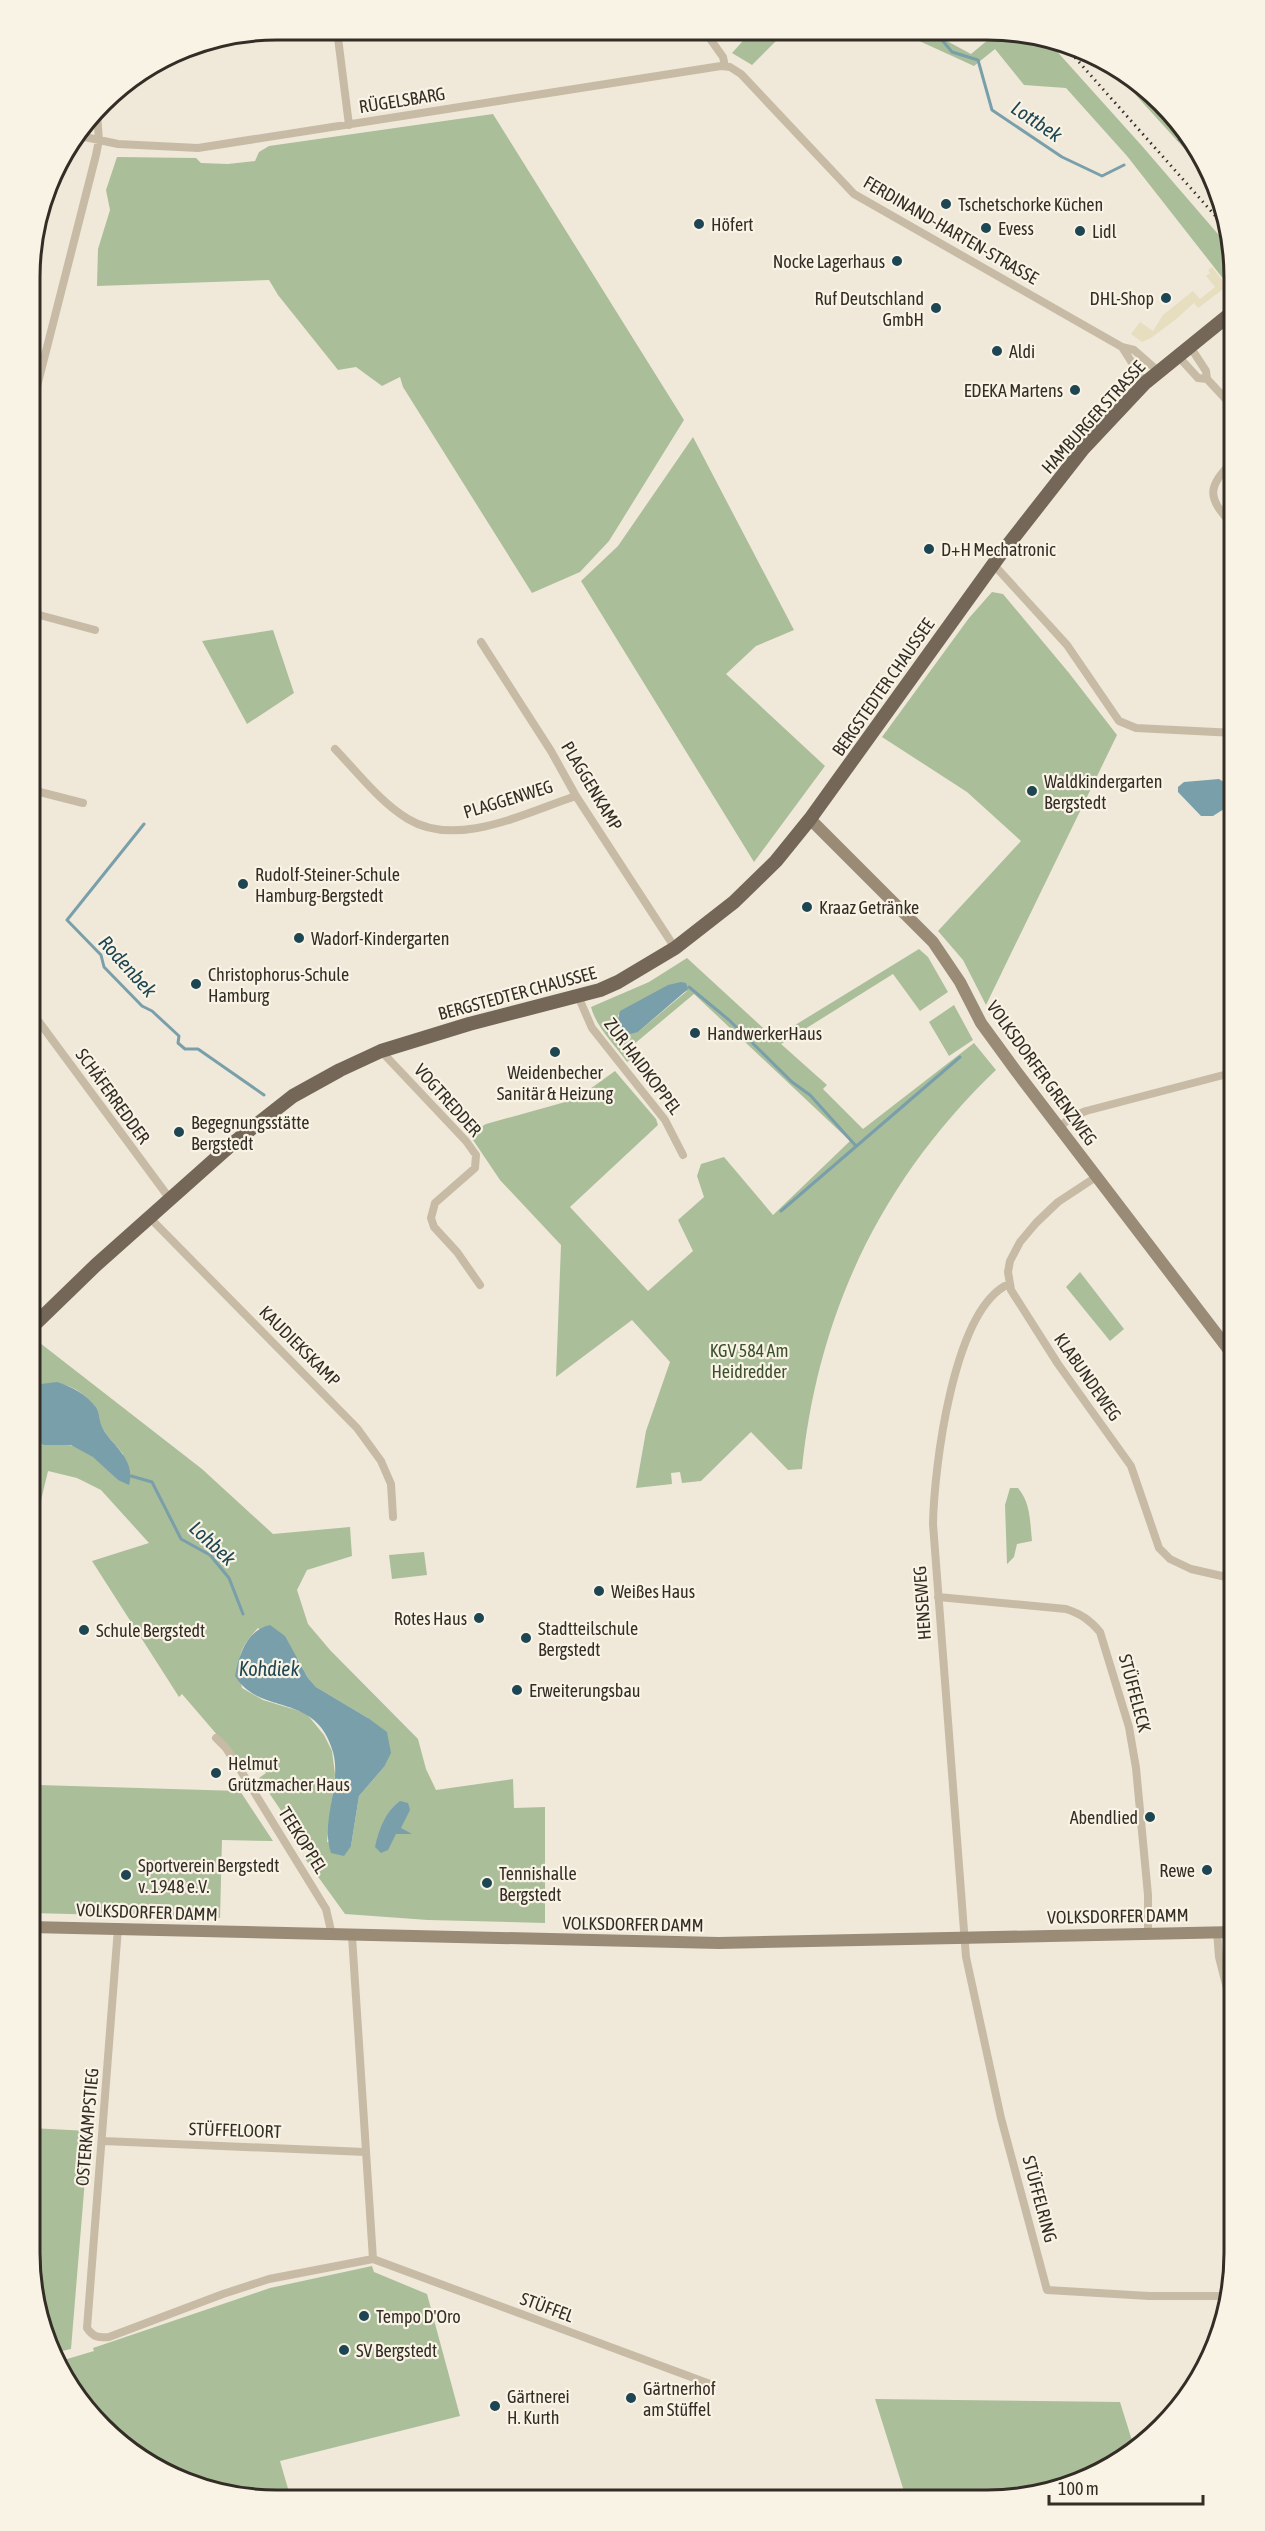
<svg xmlns="http://www.w3.org/2000/svg" width="1265" height="2531" font-family="'Asap Condensed',sans-serif">
	<style>
		.green { fill: #abbe9a; fill-rule: evenodd }
		.plaza { fill: #e7dec0 }
		.water { fill: #799fab }
		.lines { fill: none; stroke-linecap: round; stroke-linejoin: round }
		.stream { stroke: #799fab; stroke-width: 3 }
		.street { stroke: #c7bba5; stroke-width: 8 }
		.secondary { stroke: #9a8b77; stroke-width: 12 }
		.primary { stroke: #746758; stroke-width: 14 }
		.rail { stroke: #332d26; stroke-width: 3; stroke-dasharray: 1.5 4.5; stroke-linecap: butt }
		.poi-dot { fill: #1e4552; stroke: #f8f3e5; stroke-width: 2 }
		.labels { text-anchor: middle; dominant-baseline: central; stroke-width: 4.5; stroke-linejoin: round; paint-order: stroke }
		.street-label { font-size: 18px; fill: #332d26; stroke: #f8f3e5 }
		.poi-label { font-size: 18px; fill: #332d26; stroke: #f8f3e5; text-anchor: start }
		.park-label { font-size: 18px; fill: #3b502b; stroke: #f8f3e5 }
		.water-label { font-size: 20px; font-style: italic; fill: #1e4552; stroke: #f8f3e5 }
		.rim { fill: none; stroke: #332d26; stroke-width: 3 }
	</style>
	<rect width="100%" height="100%" fill="#f0e9d9"/>
	<!-- green -->
	<path class="green" d="M750 33H784L752 65 732 53Z
		M904 34H934L971 54 995 34 1036 35 1044 37 1142 146 1230 248 1235 288 1232 290 1127 156 1066 88 1024 85 995 49 974 66Z
		M1103 59 1150 91 1193 140 1200 153 1192 157Z
		M493 114 684 420 609 541 580 572 532 593 403 387 400 377 382 386 356 367 338 370 278 295 269 280 97 286 98 249 110 210 106 190 117 157 196 158 201 163 228 164 255 161 259 152 269 146Z
		M693 437 794 630 756 646 726 674 825 766 754 862 581 581 618 546Z
		M992 592 1003 594 1069 673 1117 735 986 1005 963 960 938 931 1021 841 967 792 882 737 969 618Z
		M273 630 294 693 247 724 202 641Z
		M919 949 928 957 948 992 920 1011 893 974 781 1044 827 1085 823 1089 863 1129 974 1043 996 1070C882 1179 818 1312 802 1469L788 1470 751 1432 701 1481 682 1483 680 1472 671 1473 672 1484 636 1488 646 1431 670 1362 632 1320 556 1377 561 1245 500 1180 469 1134 486 1124 576 1099 615 1071 656 1119 658 1125 570 1207 648 1291 693 1251 678 1220 704 1197 697 1176 701 1164 724 1157 773 1215 850 1141 694 994 633 1045 639 1053 627 1062C615 1045 596 1027 591 1007L649 982 687 958 774 1038ZM687 991 638 1032 623 1030 618 1023V1015Z
		M954 1005 973 1040 949 1056 929 1022Z
		M1080 1272 1124 1329 1110 1341 1066 1287Z
		M31 1336 202 1469 273 1534 350 1527 352 1556 307 1570 297 1590 308 1624 330 1650 418 1739 426 1769 436 1790 513 1779 514 1808 545 1807V1923L428 1920 345 1914 303 1856 309 1852 259 1778 266 1773 255 1758 243 1765 182 1694 179 1697 92 1561 149 1543 101 1490 77 1478 48 1471 39 1509 31 1508V1439C46 1446 53 1443 68 1445 88 1447 105 1467 118 1480L123 1454C116 1445 108 1437 102 1428 99 1422 100 1412 95 1406 78 1386 54 1375 31 1391ZM258 1628 298 1659 308 1678 316 1687 368 1718 384 1767 359 1796 351 1846 327 1842 335 1774 332 1751 324 1735 306 1713 263 1700 242 1688C237 1658 237 1651 258 1628Z
		M1010 1488H1018C1031 1503 1030 1523 1032 1541L1017 1544 1014 1557 1007 1564 1005 1505Z
		M424 1552 427 1575 392 1579 389 1555Z
		M30 1782 38 1785 240 1791 273 1841 222 1840 220 1918 32 1913 30 1916Z
		M30 2128 89 2131 71 2349 53 2353C22 2290 30 2197 30 2128Z
		M372 2266 374 2272 427 2294 460 2416 280 2461 291 2499H245L182 2482 115 2440 72 2391 57 2362 94 2351 93 2348 270 2288Z
		M875 2399 1120 2402 1135 2450 1125 2459 1067 2488 988 2501H907Z"/>
	<!-- plaza -->
	<path class="plaza" d="M1212 267 1227 286 1198 308 1194 303 1175 320 1151 338 1142 342 1131 334 1140 322 1153 331 1163 315 1193 291 1200 299 1215 287 1206 276 1210 273 1208 270Z"/>
	<!-- water -->
	<path class="water" d="M1219 779 1224 782 1227 793 1224 809 1213 816H1201L1178 792V787L1184 782Z
		M681 982 686 983 688 989 638 1032 630 1034 623 1030 618 1019 620 1011 668 985Z
		M57 1382C71 1386 87 1395 96 1407 100 1413 99 1422 103 1429 114 1447 136 1460 129 1485L118 1480 93 1457 71 1445H44L31 1439V1391L41 1384Z
		M270 1625 285 1636 308 1678 316 1687 368 1718 387 1732 391 1753 384 1767 359 1796 351 1846 344 1856 331 1853C320 1821 342 1785 333 1752 316 1691 260 1717 235 1676 239 1654 247 1630 270 1625Z
		M400 1801 408 1803 410 1810 401 1828 412 1834H396L388 1850 381 1853 375 1847C379 1829 385 1812 400 1801Z"/>
	<g class="lines">
		<!-- stream -->
		<path class="stream" d="M937 34 952 52 978 60 992 110 1062 157 1102 176 1124 165
			M1179 140 1188 134
			M144 824 67 920 101 955 104 967 142 1006 152 1011 179 1036 178 1043 185 1049H198L264 1095
			M689 987 729 1020 792 1082 810 1095 856 1146
			M781 1211 960 1057
			M131 1476 152 1482 181 1539 210 1555 229 1578 243 1614
			M55 2356 61 2355"/>
		<!-- street -->
		<path class="street" d="M337 30 349 125
			M706 33 723 57 725 66
			M80 136 118 144 198 148 721 66 730 67 741 74 854 194 1122 347 1134 350 1158 371
			M1189 345 1206 371 1207 379 1235 409
			M1122 347 1145 383
			M1177 355 1198 378 1207 379
			M32 406 96 155 99 140 97 114
			M1235 528C1207 497 1205 489 1235 459
			M994 565 1067 645 1119 721 1136 728 1235 733
			M32 613 95 630
			M481 642 551 751 576 796 675 948
			M335 749C358 773 380 802 408 819 457 849 527 812 576 796
			M32 790 83 803
			M578 996 592 1028 665 1120 683 1155
			M31 1011 170 1199
			M381 1051 466 1141 476 1155 475 1168 435 1203 431 1218 434 1227 457 1252 480 1285
			M1060 1127 1071 1117 1086 1111 1235 1072
			M1096 1177 1058 1202 1036 1223 1020 1242 1010 1261 1008 1272 1011 1290 1058 1364 1131 1466 1159 1548 1170 1559 1191 1569 1235 1579
			M149 1217 357 1428 381 1461 391 1484 393 1517
			M1009 1284C953 1308 934 1469 933 1524L966 1957 1001 2118 1047 2290 1149 2296H1228
			M938 1597 1066 1609C1081 1614 1090 1620 1100 1632L1129 1727 1136 1768 1148 1895V1933
			M216 1738 226 1748 248 1782 326 1909 332 1935
			M118 1928 87 2328C93 2337 98 2338 109 2337L223 2294 269 2279 373 2259
			M1217 1932 1219 1957 1235 2020
			M352 1936 373 2259 710 2384
			M103 2141 365 2152"/>
		<!-- secondary -->
		<path class="secondary" d="M810 819 933 942 960 982 981 1023 1016 1071 1235 1358
			M30 1927 719 1943 1235 1932"/>
		<!-- primary -->
		<path class="primary" d="M31 1328 96 1265 232 1144 293 1096 340 1070 381 1051 469 1024 600 990 618 982 675 948 734 902 776 861 810 819 1000 555 1083 449 1145 383 1235 310"/>
		<!-- rail -->
		<path class="rail" d="M1063 44 1227 229"/>
	</g>
	<!-- markers -->
	<g class="poi-dot">
		<circle cx="946" cy="204" r="6"/>
		<circle cx="699" cy="224" r="6"/>
		<circle cx="986" cy="228" r="6"/>
		<circle cx="1080" cy="231" r="6"/>
		<circle cx="897" cy="261" r="6"/>
		<circle cx="1166" cy="298" r="6"/>
		<circle cx="936" cy="308" r="6"/>
		<circle cx="997" cy="351" r="6"/>
		<circle cx="1075" cy="390" r="6"/>
		<circle cx="929" cy="549" r="6"/>
		<circle cx="1032" cy="791" r="6"/>
		<circle cx="243" cy="884" r="6"/>
		<circle cx="807" cy="907" r="6"/>
		<circle cx="299" cy="938" r="6"/>
		<circle cx="196" cy="984" r="6"/>
		<circle cx="695" cy="1033" r="6"/>
		<circle cx="555" cy="1052" r="6"/>
		<circle cx="179" cy="1132" r="6"/>
		<circle cx="599" cy="1591" r="6"/>
		<circle cx="479" cy="1618" r="6"/>
		<circle cx="84" cy="1630" r="6"/>
		<circle cx="526" cy="1638" r="6"/>
		<circle cx="517" cy="1690" r="6"/>
		<circle cx="216" cy="1773" r="6"/>
		<circle cx="1150" cy="1817" r="6"/>
		<circle cx="1207" cy="1870" r="6"/>
		<circle cx="126" cy="1875" r="6"/>
		<circle cx="487" cy="1883" r="6"/>
		<circle cx="364" cy="2316" r="6"/>
		<circle cx="344" cy="2350" r="6"/>
		<circle cx="631" cy="2398" r="6"/>
		<circle cx="495" cy="2406" r="6"/>
	</g>
	<g class="labels">
		<!-- street labels -->
		<g class="street-label">
			<text transform="translate(402 100) rotate(-9)">RÜGELSBARG</text>
			<text transform="translate(951 230) rotate(30)">FERDINAND-HARTEN-STRASSE</text>
			<text transform="translate(1093 417) rotate(-48)">HAMBURGER STRASSE</text>
			<text transform="translate(883 687) rotate(-55)">BERGSTEDTER CHAUSSEE</text>
			<text transform="translate(592 786) rotate(59)">PLAGGENKAMP</text>
			<text transform="translate(508 799) rotate(-17)">PLAGGENWEG</text>
			<text transform="translate(517 993) rotate(-15)">BERGSTEDTER CHAUSSEE</text>
			<text transform="translate(643 1066) rotate(53)">ZUR HAIDKOPPEL</text>
			<text transform="translate(1042 1073) rotate(54)">VOLKSDORFER GRENZWEG</text>
			<text transform="translate(113 1096) rotate(54)">SCHÄFERREDDER</text>
			<text transform="translate(448 1100) rotate(48)">VOGTREDDER</text>
			<text transform="translate(300 1346) rotate(45)">KAUDIEKSKAMP</text>
			<text transform="translate(1088 1377) rotate(55)">KLABUNDEWEG</text>
			<text transform="translate(922 1603) rotate(-94)">HENSEWEG</text>
			<text transform="translate(1135 1693) rotate(75)">STÜFFELECK</text>
			<text transform="translate(303 1840) rotate(58)">TEEKOPPEL</text>
			<text transform="translate(147 1912) rotate(2)">VOLKSDORFER DAMM</text>
			<text transform="translate(1118 1916) rotate(-1)">VOLKSDORFER DAMM</text>
			<text transform="translate(633 1924) rotate(1)">VOLKSDORFER DAMM</text>
			<text transform="translate(87 2127) rotate(-85)">OSTERKAMPSTIEG</text>
			<text transform="translate(235 2130) rotate(2)">STÜFFELOORT</text>
			<text transform="translate(1040 2199) rotate(75)">STÜFFELRING</text>
			<text transform="translate(547 2307) rotate(20)">STÜFFEL</text>
		</g>
		<!-- poi labels -->
		<g class="poi-label">
			<text x="958" y="204">Tschetschorke Küchen</text>
			<text x="711" y="224">Höfert</text>
			<text x="998" y="228">Evess</text>
			<text x="1092" y="231">Lidl</text>
			<text x="885" y="261" text-anchor="end">Nocke Lagerhaus</text>
			<text x="924" y="298" text-anchor="end">Ruf Deutschland<tspan x="924" dy="21">GmbH</tspan></text>
			<text x="1154" y="298" text-anchor="end">DHL-Shop</text>
			<text x="1009" y="351">Aldi</text>
			<text x="1063" y="390" text-anchor="end">EDEKA Martens</text>
			<text x="941" y="549">D+H Mechatronic</text>
			<text x="1044" y="781">Waldkindergarten<tspan x="1044" dy="21">Bergstedt</tspan></text>
			<text x="255" y="874">Rudolf-Steiner-Schule<tspan x="255" dy="21">Hamburg-Bergstedt</tspan></text>
			<text x="819" y="907">Kraaz Getränke</text>
			<text x="311" y="938">Wadorf-Kindergarten</text>
			<text x="208" y="974">Christophorus-Schule<tspan x="208" dy="21">Hamburg</tspan></text>
			<text x="707" y="1033">HandwerkerHaus</text>
			<text x="555" y="1072" text-anchor="middle">Weidenbecher<tspan x="555" dy="21">Sanitär &amp; Heizung</tspan></text>
			<text x="191" y="1122">Begegnungsstätte<tspan x="191" dy="21">Bergstedt</tspan></text>
			<text x="611" y="1591">Weißes Haus</text>
			<text x="467" y="1618" text-anchor="end">Rotes Haus</text>
			<text x="538" y="1628">Stadtteilschule<tspan x="538" dy="21">Bergstedt</tspan></text>
			<text x="96" y="1630">Schule Bergstedt</text>
			<text x="529" y="1690">Erweiterungsbau</text>
			<text x="228" y="1763">Helmut<tspan x="228" dy="21">Grützmacher Haus</tspan></text>
			<text x="1138" y="1817" text-anchor="end">Abendlied</text>
			<text x="138" y="1865">Sportverein Bergstedt<tspan x="138" dy="21">v. 1948 e.V.</tspan></text>
			<text x="1195" y="1870" text-anchor="end">Rewe</text>
			<text x="499" y="1873">Tennishalle<tspan x="499" dy="21">Bergstedt</tspan></text>
			<text x="376" y="2316">Tempo D'Oro</text>
			<text x="356" y="2350">SV Bergstedt</text>
			<text x="643" y="2388">Gärtnerhof<tspan x="643" dy="21">am Stüffel</tspan></text>
			<text x="507" y="2396">Gärtnerei<tspan x="507" dy="21">H. Kurth</tspan></text>
		</g>
		<!-- park labels -->
		<g class="park-label">
			<text x="749" y="1350">KGV 584 Am<tspan x="749" dy="21">Heidredder</tspan></text>
		</g>
		<!-- water labels -->
		<g class="water-label">
			<text transform="translate(1037 121) rotate(34)">Lottbek</text>
			<text transform="translate(128 966) rotate(48)">Rodenbek</text>
			<text transform="translate(213 1543) rotate(43)">Lohbek</text>
			<text x="269" y="1668">Kohdiek</text>
		</g>
	</g>
	<!-- crop -->
	<path d="M0 0H1265V2531H0ZM277 40H987A237 237 0 0 1 1224 277V2253A237 237 0 0 1 987 2490H277A237 237 0 0 1 40 2253V277A237 237 0 0 1 277 40Z" fill="#f8f3e5" fill-rule="evenodd"/>
	<path class="rim" d="M277 40H987A237 237 0 0 1 1224 277V2253A237 237 0 0 1 987 2490H277A237 237 0 0 1 40 2253V277A237 237 0 0 1 277 40Z"/>
	<!-- scale -->
	<path d="M1049 2495v9h154v-9" fill="none" stroke="#332d26" stroke-width="3"/>
	<text x="1058" y="2495" font-size="18" fill="#332d26" stroke="#f8f3e5" stroke-width="4.5" paint-order="stroke">100 m</text>
</svg>
